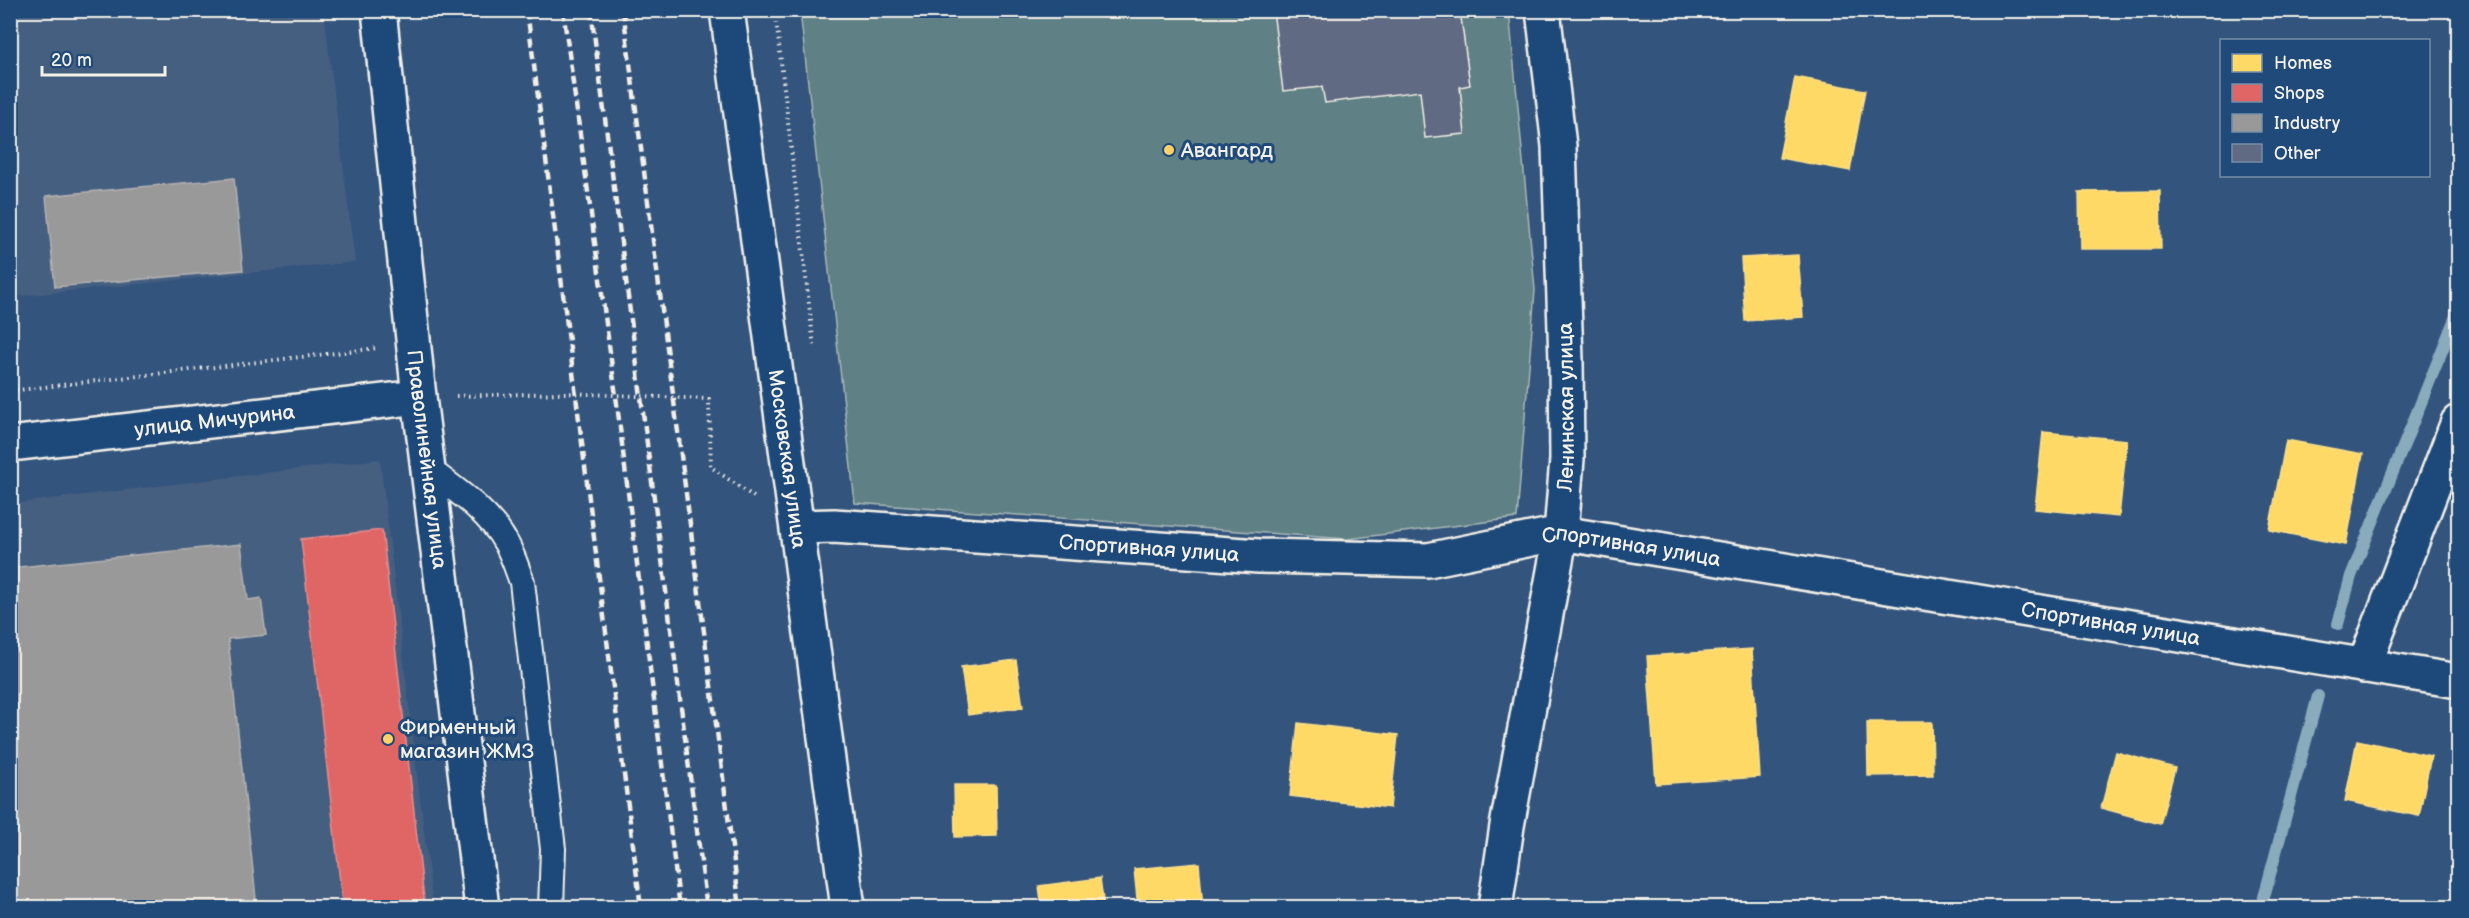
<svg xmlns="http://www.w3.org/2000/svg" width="2469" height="918" font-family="'Balsamiq Sans',sans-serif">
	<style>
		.built { fill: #455e81 }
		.green { fill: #5f8084; stroke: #aab8b6; stroke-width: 1.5 }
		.homes { fill: #ffd966; stroke: #fce08d; stroke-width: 1.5 }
		.shops { fill: #e06666; stroke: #e6908d; stroke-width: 1.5 }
		.industry { fill: #999; stroke: #b4b3b1; stroke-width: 1.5 }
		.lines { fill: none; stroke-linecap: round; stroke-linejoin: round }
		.stream { stroke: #8aabbc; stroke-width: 12 }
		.building { fill: #616a83; stroke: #f4f1e8; stroke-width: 1.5 }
		.service-casing { stroke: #f4f1e8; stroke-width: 28 }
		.minor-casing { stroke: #f4f1e8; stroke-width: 38 }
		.secondary-casing { stroke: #f4f1e8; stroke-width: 38 }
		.path { stroke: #f4f1e8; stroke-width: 4; stroke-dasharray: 1.5 4.5; stroke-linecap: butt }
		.service { stroke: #1f4a7a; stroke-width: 24 }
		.minor { stroke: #1f4a7a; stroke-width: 33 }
		.secondary { stroke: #1f4a7a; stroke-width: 33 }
		.rail { stroke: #f4f1e8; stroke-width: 4.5; stroke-dasharray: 9 4.5; stroke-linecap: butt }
		.poi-dot { fill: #ffd166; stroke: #1f4a7a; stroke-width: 2 }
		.labels { text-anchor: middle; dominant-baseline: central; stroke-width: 6; stroke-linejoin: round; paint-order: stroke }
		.poi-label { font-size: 21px; fill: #f4f1e8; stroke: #1f4a7a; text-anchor: start }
		.street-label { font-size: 21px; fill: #f4f1e8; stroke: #1f4a7a }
	</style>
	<rect width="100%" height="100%" fill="#33547d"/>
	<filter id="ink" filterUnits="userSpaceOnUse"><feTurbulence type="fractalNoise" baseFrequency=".0167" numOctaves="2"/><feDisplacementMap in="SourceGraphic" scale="12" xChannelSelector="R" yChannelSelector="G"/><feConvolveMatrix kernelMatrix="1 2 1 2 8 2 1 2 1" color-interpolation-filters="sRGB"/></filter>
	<g filter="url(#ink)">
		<!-- built -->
		<path class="built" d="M11 11H324L355 262 11 297Z
			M380 459 433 907H11L10 504Z"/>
		<!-- green -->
		<path class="green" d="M800 11H1509L1535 290 1517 518 1347 539 855 503Z"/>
		<!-- homes -->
		<path class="homes" d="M1795 77 1865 90 1850 171 1779 158Z
			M2160 191 2161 249H2080L2079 192Z
			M1798 255 1803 317 1745 321 1741 258Z
			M2043 432 2127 440 2119 517 2035 509Z
			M2286 440 2363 454 2346 545 2269 530Z
			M1752 649 1760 777 1656 784 1647 656Z
			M1016 660 1023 707 968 715 961 667Z
			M1867 722H1932L1933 775 1868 776Z
			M1298 723 1398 735 1390 808 1290 796Z
			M2357 740 2431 756 2419 816 2345 801Z
			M2116 752 2175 768 2160 824 2101 808Z
			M954 785H996L997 836 955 837Z
			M1199 863 1203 908H1138L1134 869Z
			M1100 878 1104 908H1042L1039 886Z"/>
		<!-- shops -->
		<path class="shops" d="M382 530 425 908H343L301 539Z"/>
		<!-- industry -->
		<path class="industry" d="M234 178 243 270 55 287 46 196Z
			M241 544 248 600 261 598 266 635 228 639 257 908H10V568Z"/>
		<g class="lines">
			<!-- stream -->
			<path class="stream" d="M2338 624 2351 576 2458 311
				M2261 908 2318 696"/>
		</g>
		<!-- building -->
		<path class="building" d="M1273 10H1460L1470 85 1460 87 1465 134 1425 138 1420 91 1325 103 1322 87 1283 91Z"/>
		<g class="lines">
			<!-- service casing -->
			<g class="service-casing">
				<path id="service" d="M428 469C456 490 489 512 506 543 513 555 517 569 522 582L553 849 551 908"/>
			</g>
			<!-- minor casing -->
			<g class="minor-casing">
				<g id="minor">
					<path id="s1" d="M727 10 848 908"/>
					<path id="s2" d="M798 527 834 526 1259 556 1428 560 1561 533 2458 681"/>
					<path d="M2364 666 2458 422"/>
					<path id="s3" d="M1495 908 1507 826 1561 533 1567 459 1566 360 1559 146 1543 10"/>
				</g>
			</g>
			<!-- secondary casing -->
			<g class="secondary-casing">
				<g id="secondary">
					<path id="s4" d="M379 10 419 397 482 908"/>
					<path id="s5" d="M10 444 419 397"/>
				</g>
			</g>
			<!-- path -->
			<path class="path" d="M775 10 814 347
				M10 391 378 348
				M456 396 564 393 709 399 711 467 754 497"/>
			<!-- service -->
			<use href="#service" class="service"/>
			<!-- minor -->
			<use href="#minor" class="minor"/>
			<!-- secondary -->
			<use href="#secondary" class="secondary"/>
			<!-- rail -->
			<path class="rail" d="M527 10 641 908
				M563 10 616 396 680 908
				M591 10 707 908
				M623 10 740 908"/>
		</g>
	</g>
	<!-- markers -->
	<g class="poi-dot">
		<circle cx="1169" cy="150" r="6"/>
		<circle cx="388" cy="739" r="6"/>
	</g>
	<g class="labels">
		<!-- poi labels -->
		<g class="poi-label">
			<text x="1181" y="150">Авангард</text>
			<text x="400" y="727">Фирменный<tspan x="400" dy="24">магазин ЖМЗ</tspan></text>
		</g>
		<!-- street labels -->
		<g class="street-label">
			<text stroke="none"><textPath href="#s3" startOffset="507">Ленинская улица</textPath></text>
			<text stroke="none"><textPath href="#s5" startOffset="206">улица Мичурина</textPath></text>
			<text stroke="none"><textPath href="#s4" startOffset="452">Праволинейная улица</textPath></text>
			<text stroke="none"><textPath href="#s1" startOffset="453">Московская улица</textPath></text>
			<text stroke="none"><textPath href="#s2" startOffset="352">Спортивная улица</textPath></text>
			<text stroke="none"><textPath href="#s2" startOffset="838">Спортивная улица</textPath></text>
			<text stroke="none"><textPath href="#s2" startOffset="1324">Спортивная улица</textPath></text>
		</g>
	</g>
	<!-- margin -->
	<rect width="2469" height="918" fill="none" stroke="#1f4a7a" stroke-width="36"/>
	<rect x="18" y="18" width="2433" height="882" fill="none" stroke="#f4f1e8" stroke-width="2" filter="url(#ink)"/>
	<!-- legend -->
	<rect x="2220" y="39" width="210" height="138" fill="#1f4a7a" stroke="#748da6" stroke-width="1.5"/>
	<rect x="2232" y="54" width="30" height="18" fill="#ffd966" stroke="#748da6" stroke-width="1.5"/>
	<text x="2274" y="69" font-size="18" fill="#f4f1e8">Homes</text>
	<rect x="2232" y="84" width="30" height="18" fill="#e06666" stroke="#748da6" stroke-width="1.5"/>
	<text x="2274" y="99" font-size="18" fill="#f4f1e8">Shops</text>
	<rect x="2232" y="114" width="30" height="18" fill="#999999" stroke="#748da6" stroke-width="1.5"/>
	<text x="2274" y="129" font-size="18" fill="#f4f1e8">Industry</text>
	<rect x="2232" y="144" width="30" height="18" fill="#616a83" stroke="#748da6" stroke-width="1.5"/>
	<text x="2274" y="159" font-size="18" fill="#f4f1e8">Other</text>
	<!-- scale -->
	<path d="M42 66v9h123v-9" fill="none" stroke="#f4f1e8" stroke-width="3"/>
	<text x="51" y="66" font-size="18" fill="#f4f1e8" stroke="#1f4a7a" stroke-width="4.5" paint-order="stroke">20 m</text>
</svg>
